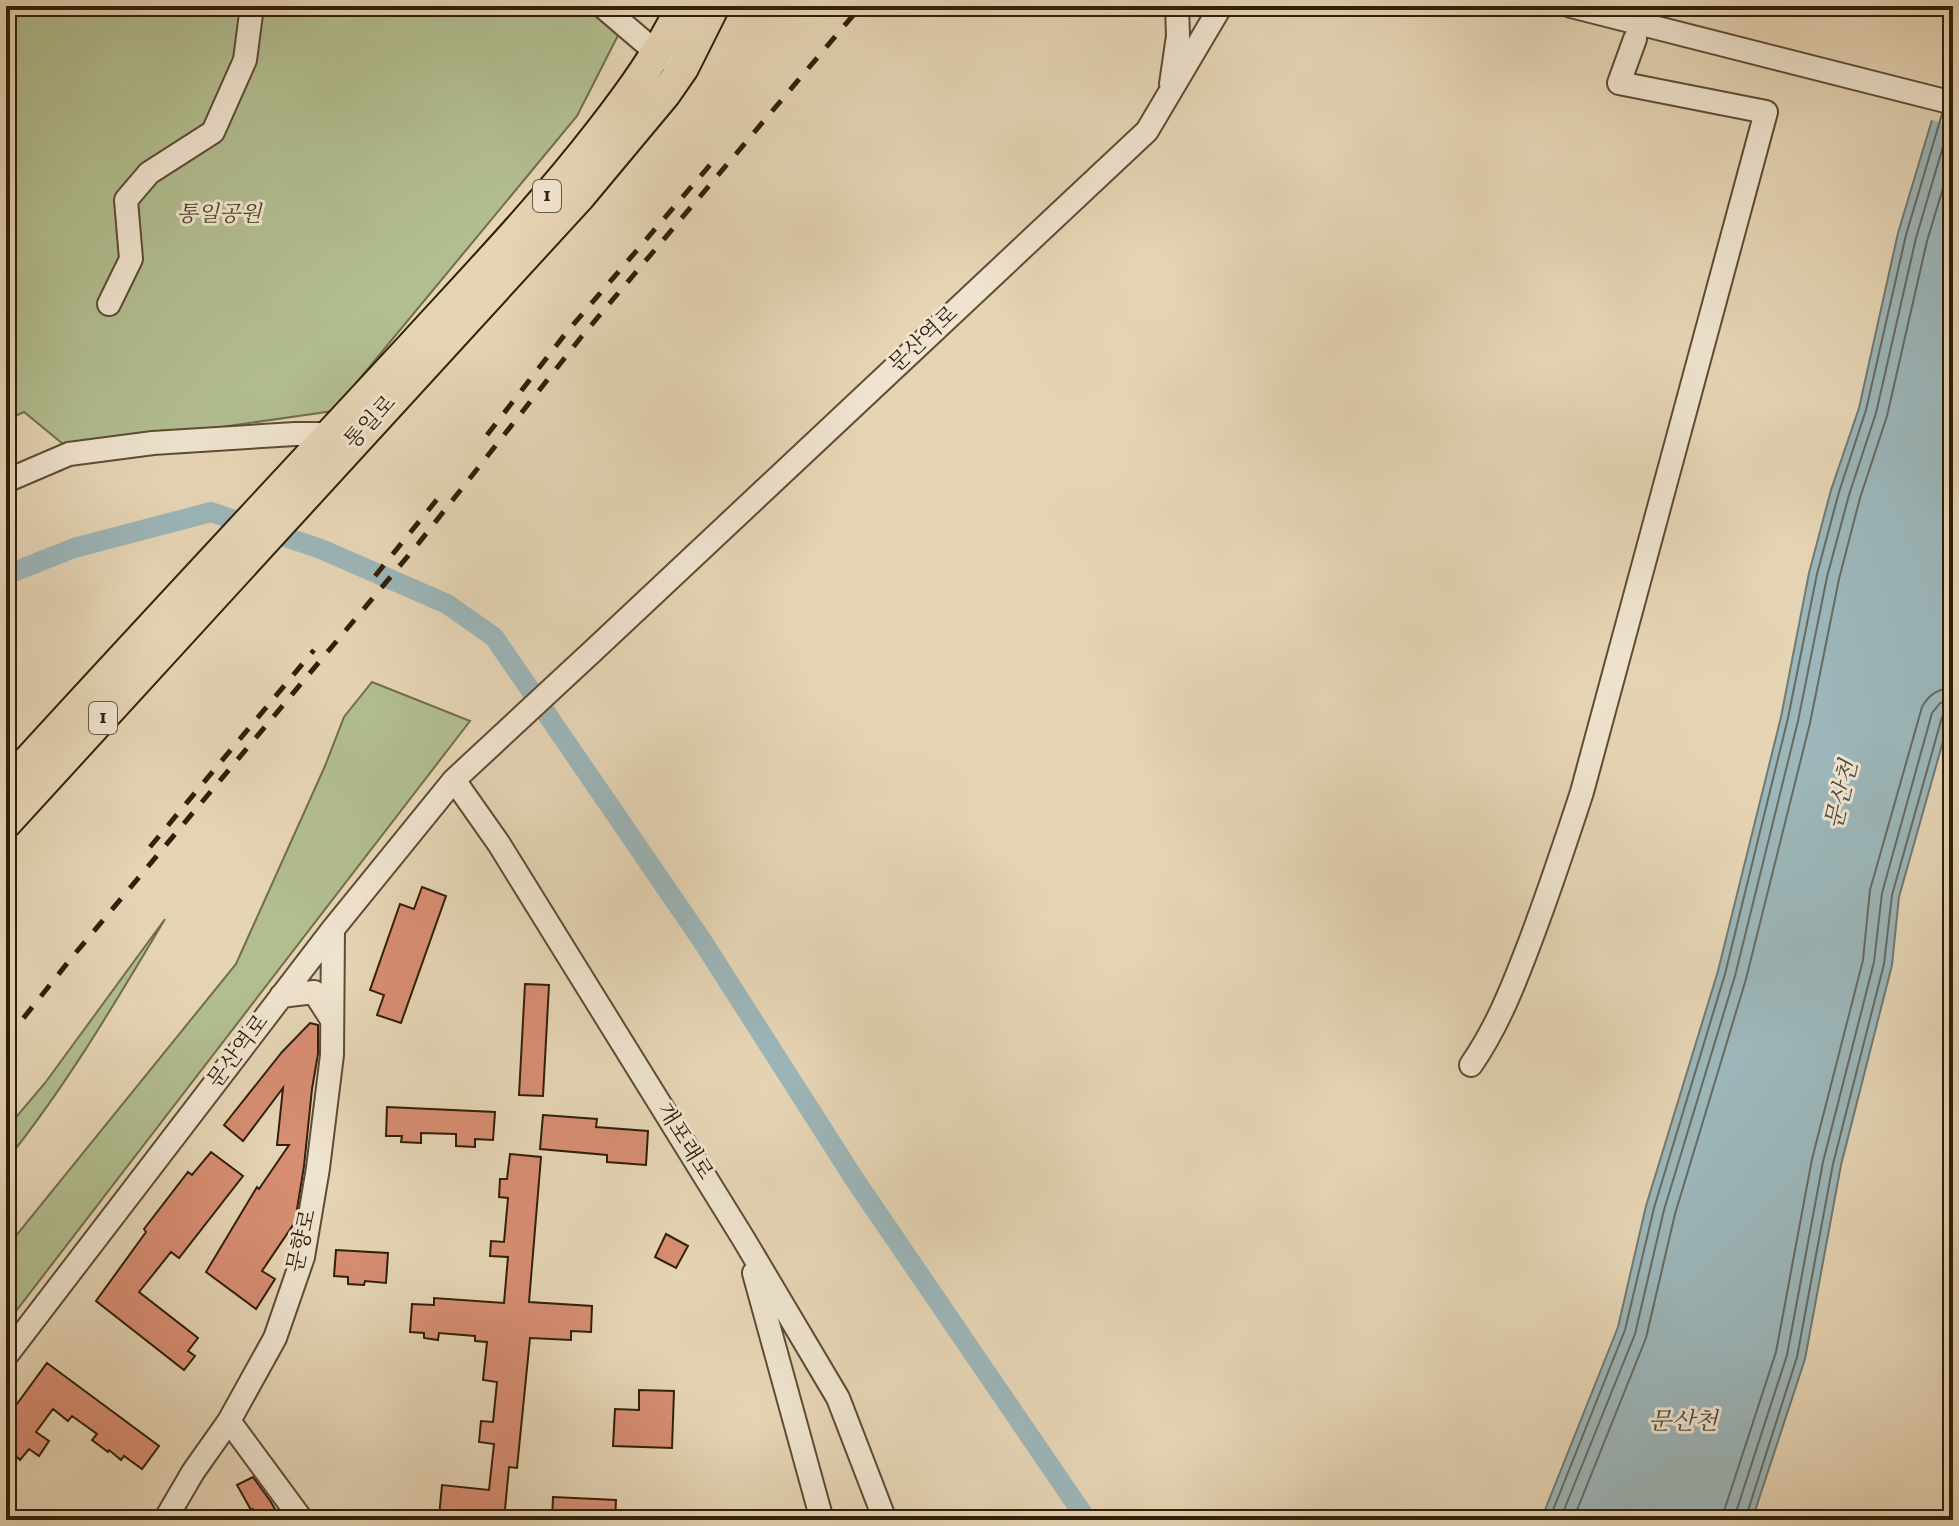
<svg xmlns="http://www.w3.org/2000/svg" width="1959" height="1526" font-family="Vollkorn,'Noto Serif KR',serif">
	<style>
		.green { fill: #b2be90; stroke: #716e4c; stroke-width: 2 }
		.water { fill: #9cb6b9; stroke: #717a73; stroke-width: 2 }
		.pier { fill: #e6d5b5 }
		.lines { fill: none; stroke-linecap: round; stroke-linejoin: round }
		.shore { stroke: #666a61; stroke-width: 2 }
		.canal { stroke: #9cb6b9; stroke-width: 20 }
		.building { fill: #d88e73; stroke: #301f09; stroke-width: 2 }
		.minor-casing { stroke: #5e4c34; stroke-width: 26 }
		.major-casing { stroke: #301f09; stroke-width: 34 }
		.minor { stroke: #efe4cf; stroke-width: 22 }
		.major { stroke: #e6d5b5; stroke-width: 30 }
		.rail { stroke: #301f09; stroke-width: 5; stroke-dasharray: 14 14; stroke-linecap: butt }
		.labels { text-anchor: middle; dominant-baseline: central; stroke-width: 6; stroke-linejoin: round; paint-order: stroke }
		.shield { fill: #efe4cf; stroke: #695a44; stroke-width: 2 }
		.shield-label { font-size: 20px; font-weight: bold; fill: #301f09 }
		.park-label { font-size: 22px; font-style: italic; fill: #50472b; stroke: #efe4cf }
		.street-label { font-size: 22px; fill: #301f09; stroke: #efe4cf }
		.water-label { font-size: 24px; font-style: italic; fill: #504c3e; stroke: #efe4cf }
	</style>
	<rect width="100%" height="100%" fill="#e6d5b5"/>
	<filter id="stains"><feTurbulence type="fractalNoise" baseFrequency=".0025" numOctaves="4"/><feColorMatrix values="0 0 0 0 .2 0 0 0 0 .09 0 0 0 0 .02 0 0 0 .5 -.17"/></filter>
	<radialGradient id="worn" r=".72"><stop offset=".6" stop-color="#630" stop-opacity="0"/><stop offset="1" stop-color="#630" stop-opacity=".3"/></radialGradient>
	<!-- green -->
	<path class="green" d="M6 6H633L577 116 333 411 69 449 24 412 6 420Z
		M372 682 470 721 6 1324V1248L236 964 325 766 344 717Z
		M165 919C115 1003 67 1085 6 1161V1129L45 1083Z"/>
	<!-- water -->
	<path class="water" d="M1953 50V706L1899 897 1892 965 1841 1165 1805 1359 1752 1520H1541L1618 1327 1646 1206 1718 971 1781 717 1809 573 1831 490 1859 408 1898 233Z"/>
	<!-- pier -->
	<path class="pier" d="M1948 53 1953 54V126L1928 119Z"/>
	<g class="lines">
		<!-- shore -->
		<path class="shore" d="M1549 1520 1625 1330 1654 1208 1725 974 1788 718 1817 574 1839 492 1866 410 1906 235 1942 114
			M1560 1520 1635 1334 1664 1210 1735 976 1798 721 1827 577 1849 495 1876 413 1916 238 1952 116
			M1573 1520 1646 1338 1675 1214 1746 979 1810 723 1839 579 1860 498 1887 416 1927 241 1953 155
			M1723 1520 1725 1508 1776 1352 1812 1159 1863 960 1870 890 1922 707C1929 694 1939 688 1953 688
			M1735 1520 1736 1512 1787 1355 1823 1162 1874 962 1882 893 1932 713 1940 703 1953 700
			M1745 1520 1797 1357 1833 1164 1884 964 1892 895 1942 717 1946 711 1953 710"/>
		<!-- canal -->
		<path class="canal" d="M6 575 74 548 211 512 321 549 447 604 494 637 701 939 855 1180 1087 1520"/>
	</g>
	<!-- building -->
	<path class="building" d="M422 887 446 896 401 1023 377 1015 384 995 370 990 400 904 414 909Z
		M525 984 549 985 543 1096 519 1095Z
		M310 1023 318 1025V1054L312 1089 304 1166 295 1222 262 1271 275 1279 256 1309 206 1272 257 1187 259 1189 289 1145H277L283 1088 243 1141 224 1125 282 1052Z
		M387 1107 495 1112 493 1140 475 1139V1147L456 1146V1134L421 1133V1143L401 1142 402 1136H386Z
		M543 1115 597 1119 596 1127 648 1131 646 1165 607 1162V1155L540 1149Z
		M211 1152 243 1176 179 1258 171 1252 139 1292 198 1338 188 1351 195 1356 184 1370 96 1301 146 1232 144 1229 188 1172 192 1175Z
		M510 1154 541 1157 529 1302 592 1306 591 1332 571 1331V1340L530 1338 517 1468 509 1467 504 1520 479 1518V1520H461L439 1517 442 1485 489 1490 494 1444 479 1442 481 1421 493 1422 497 1382 483 1380 487 1342 475 1341V1336L439 1333 438 1340 424 1338V1333L410 1332 412 1304 434 1305V1298L504 1303 508 1257 490 1256 491 1241 504 1242 508 1198 499 1197 500 1179H507Z
		M666 1234 688 1246 676 1268 655 1257Z
		M336 1250 388 1253 386 1283 365 1281 364 1285 348 1284V1277L334 1276Z
		M47 1363 159 1446 142 1469 124 1456 121 1460 109 1450 108 1452 92 1440 97 1434 72 1416 68 1421 53 1409 36 1432 49 1441 39 1456 29 1449 20 1460 17 1457 6 1472V1419Z
		M639 1390 674 1391 672 1448 613 1446 615 1409 639 1410Z
		M253 1477 271 1502 281 1520H259L253 1509 251 1510 237 1485Z
		M553 1497 616 1500 615 1520H552Z"/>
	<g class="lines">
		<!-- minor casing -->
		<g class="minor-casing">
			<path id="minor" d="M602 6 657 53 668 59
				M1571 6 1953 103
				M1645 8 1646 6
				M1171 84 1178 36 1177 6
				M109 304 131 259 126 200 149 173 213 132 245 60 252 6
				M6 481 69 454 153 443 295 434H332
				M454 780 499 844 743 1238 838 1398 885 1520
				M281 996 314 992 332 1020
				M1471 1065C1495 1030 1510 994 1525 955 1546 901 1564 847 1582 792L1766 112 1619 83 1635 39
				M754 1273 822 1520
				M6 1356 333 929 454 780 595 649 1147 131 1221 6
				M229 1421 302 1520
				M165 1520 193 1472 229 1421 275 1338 303 1257 318 1168 332 1055 333 929"/>
		</g>
		<!-- major casing -->
		<g class="major-casing">
			<path id="major" d="M6 785C140 638 277 492 412 346 476 276 542 207 600 132 631 92 660 52 682 6
				M6 823 580 196 665 94 683 68 714 6"/>
		</g>
		<!-- minor -->
		<use href="#minor" class="minor"/>
		<!-- major -->
		<use href="#major" class="major"/>
		<!-- rail -->
		<path class="rail" d="M487 435 566 333 716 158
			M375 576 443 492
			M150 847 314 650
			M6 1040 73 956 418 544 582 336 861 6"/>
	</g>
	<g class="labels">
		<!-- shield labels -->
		<g class="shield">
			<rect x="533" y="180" width="28" height="32" rx="6"/>
			<rect x="89" y="702" width="28" height="32" rx="6"/>
		</g>
		<g class="shield-label">
			<text x="547" y="196">1</text>
			<text x="103" y="718">1</text>
		</g>
		<!-- park labels -->
		<g class="park-label">
			<text x="219" y="215">통일공원</text>
		</g>
		<!-- street labels -->
		<g class="street-label">
			<text transform="translate(924 340) rotate(-43)">문산역로</text>
			<text transform="translate(371 423) rotate(-47)">통일로</text>
			<text transform="translate(239 1052) rotate(-53)">문산역로</text>
			<text transform="translate(684 1142) rotate(58)">개포래로</text>
			<text transform="translate(303 1241) rotate(-77)">문향로</text>
		</g>
		<!-- water labels -->
		<g class="water-label">
			<text transform="translate(1843 795) rotate(-76)">문산천</text>
			<text x="1683" y="1423">문산천</text>
		</g>
	</g>
	<!-- margin -->
	<rect width="1959" height="1526" fill="none" stroke="#e6d5b5" stroke-width="32"/>
	<rect x="8" y="8" width="1943" height="1510" fill="none" stroke="#301f09" stroke-width="4"/>
	<rect x="16" y="16" width="1927" height="1494" fill="none" stroke="#301f09" stroke-width="2"/>
	<rect width="100%" height="100%" filter="url(#stains)"/>
	<rect width="100%" height="100%" fill="url(#worn)"/>
</svg>
